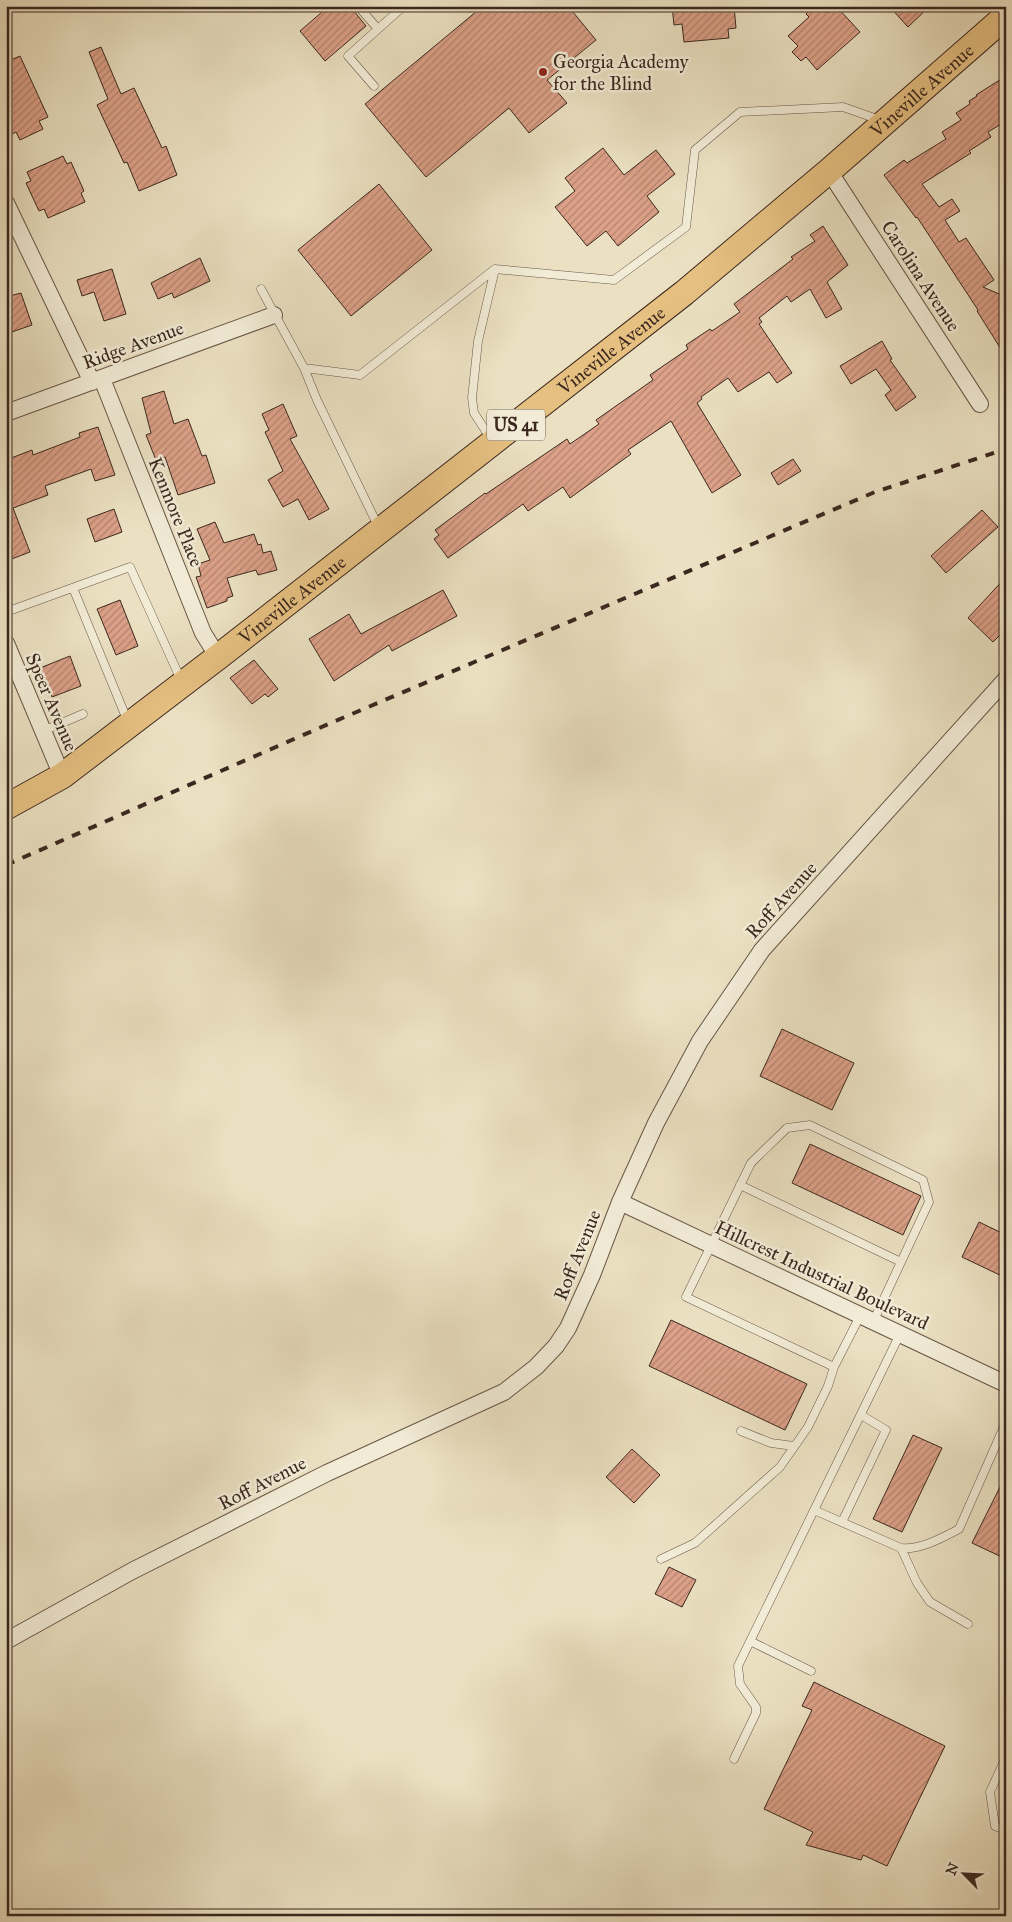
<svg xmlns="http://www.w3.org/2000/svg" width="1012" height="1922" font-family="'IM FELL Great Primer',serif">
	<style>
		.building { fill: url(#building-hatch); stroke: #3b271f }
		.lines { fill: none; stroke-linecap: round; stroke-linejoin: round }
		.service-casing { stroke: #675648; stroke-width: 9 }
		.minor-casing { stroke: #675648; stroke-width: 18 }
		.primary-casing { stroke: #3b271f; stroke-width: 27 }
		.service { stroke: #f2ecd7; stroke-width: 8 }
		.minor { stroke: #f2ecd7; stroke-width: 16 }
		.primary { stroke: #e6c081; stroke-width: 25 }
		.rail { stroke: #3b271f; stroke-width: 4; stroke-dasharray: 9 9; stroke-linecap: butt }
		.poi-dot { fill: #8f2418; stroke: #f2ecd7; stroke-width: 2 }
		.labels { text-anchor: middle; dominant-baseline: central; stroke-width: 5; stroke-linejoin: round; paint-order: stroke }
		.shield { fill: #f2ecd7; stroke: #726256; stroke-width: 1 }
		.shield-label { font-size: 18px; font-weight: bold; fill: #3b271f }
		.poi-label { font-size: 19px; fill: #3b271f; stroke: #f2ecd7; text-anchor: start }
		.street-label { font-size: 19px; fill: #3b271f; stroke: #f2ecd7 }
	</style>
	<defs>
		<pattern id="building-hatch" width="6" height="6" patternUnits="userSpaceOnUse" patternTransform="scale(1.25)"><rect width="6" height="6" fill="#dca188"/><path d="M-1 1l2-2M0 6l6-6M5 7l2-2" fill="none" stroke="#b4836f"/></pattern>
	</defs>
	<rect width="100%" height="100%" fill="#ebe1c2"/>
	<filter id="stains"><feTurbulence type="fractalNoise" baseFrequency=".004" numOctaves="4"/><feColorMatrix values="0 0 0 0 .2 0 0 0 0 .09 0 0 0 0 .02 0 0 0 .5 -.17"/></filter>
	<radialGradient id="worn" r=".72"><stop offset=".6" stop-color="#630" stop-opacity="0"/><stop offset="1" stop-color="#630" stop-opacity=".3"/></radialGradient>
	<!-- building -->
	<path class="building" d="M329 6H350L366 26 325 61 300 31Z
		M483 6H568L596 40 547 80 567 103 529 133 509 108 426 177 365 104Z
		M672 6H734L736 28 728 29 729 38 684 42 682 24 674 25Z
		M814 6H823L828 13 836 6 860 32 817 70 806 57 801 61 792 52 798 46 788 36 809 17 806 14Z
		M889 6H930L908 27Z
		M101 47 121 94 134 88 162 148 166 146 177 175 139 191 127 162 124 163 97 105 108 99 89 52Z
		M20 56 48 117 39 121 43 129 20 140 16 132 6 137V62Z
		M1006 76V121L988 132 991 137 969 151 971 153 922 184 939 207 952 199 960 211 945 220 959 242 966 238 994 280 983 287 1006 297V357L977 311 978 310 917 217 916 218 884 175 904 160 907 163 946 139 942 132 961 120 956 113 970 104 969 101 977 96 976 95Z
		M603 148 624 175 656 150 675 174 647 196 659 212 618 246 606 231 587 246 555 207 575 191 565 178Z
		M63 156 67 164 71 162 84 191 81 193 85 202 48 218 44 209 39 211 26 183 31 181 27 172Z
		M379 184 432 250 351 316 298 250Z
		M823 226 848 265 827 282 842 309 826 318 810 289 791 302 787 296 759 318 762 322 759 324 792 373 777 383 769 372 738 392 728 378 701 397 702 399 697 403 741 475 712 493 671 421 628 450 631 454 570 498 563 487 528 511 523 504 448 558 434 539 439 535 435 530 485 493 486 494 567 439 570 444 599 424 596 420 653 380 650 375 688 349 686 345 710 329 712 331 740 312 734 304 793 259 791 257 815 241 810 235Z
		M200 258 210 281 174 298 172 293 158 299 151 283Z
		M112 269 126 314 104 321 94 292 82 296 77 280Z
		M21 293 32 325 6 334V297Z
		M882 341 892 359 890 360 916 397 896 411 885 395 891 390 876 369 851 384 840 366Z
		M164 391 174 424 188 419 202 456 206 455 215 483 178 495 165 457 156 460 146 435 151 433 142 398Z
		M283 404 297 436 290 439 329 509 309 520 298 499 283 507 268 480 283 471 265 432 269 430 262 414Z
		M98 427 115 475 95 481 91 469 45 486 48 495 13 508 30 552 9 560 6 553V460L32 450 33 455 80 437 79 433Z
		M793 459 801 471 778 485 771 473Z
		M114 509 122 532 95 542 87 519Z
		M982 510 998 527 946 573 931 556Z
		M215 522 224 543 254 534 258 545 261 544 263 553 271 551 277 570 258 575 256 570 227 578 233 596 227 598V601L207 608 196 577 201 576 198 564 210 560 197 529Z
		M1006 577V629L993 642 968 618Z
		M443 590 457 616 392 651 389 645 334 681 309 639 349 614 361 634Z
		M120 600 138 646 116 655 97 609Z
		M70 656 81 686 52 697 40 668Z
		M254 660 278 689 268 697 265 694 252 704 230 678Z
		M782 1029 854 1063 832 1110 760 1076Z
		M810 1144 921 1196 903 1235 792 1183Z
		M979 1222 1006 1235V1278L962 1257Z
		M671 1320 807 1384 785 1430 649 1366Z
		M913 1435 942 1448 902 1532 873 1519Z
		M632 1449 660 1475 634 1503 606 1477Z
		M1006 1475V1559L972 1543Z
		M669 1567 696 1580 682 1607 655 1594Z
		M814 1682 945 1746 887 1866 863 1855 861 1860 806 1845 813 1832 764 1809 812 1710 802 1706Z"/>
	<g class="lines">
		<!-- service casing -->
		<g class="service-casing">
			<path id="service" d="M358 6 378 29 404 6
				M374 86 348 56 378 29
				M261 289 304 368 317 400 378 526
				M304 368 360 375 495 269 614 280 686 227 695 150 740 112 843 107 880 120
				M491 439 474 413 472 398 478 341 495 269
				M73 588 128 722
				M6 612 130 567 181 680
				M43 731 83 714
				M740 1185 901 1262
				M860 1316 834 1367 686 1297 751 1163 787 1128 810 1125 923 1180 929 1202 873 1322
				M741 1431 771 1443 794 1446
				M814 1510 901 1548C920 1550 942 1538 959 1529L1006 1422
				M842 1522 886 1430 861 1415
				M901 1548 917 1583 930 1602 968 1624
				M661 1559 695 1543 780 1467 808 1427 828 1386 834 1367
				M750 1641 811 1671
				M1006 1757 990 1792 995 1826 1006 1830
				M734 1759 756 1713V1707L740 1684 738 1666 900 1334"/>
		</g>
		<!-- minor casing -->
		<g class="minor-casing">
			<path id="minor" d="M829 171 980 404
				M6 203 92 382
				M102 379 203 633 218 657
				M6 413 274 315
				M6 643 62 776
				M620 1202 1006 1384
				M6 1641 132 1571 327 1473 504 1392 536 1367 556 1346 568 1328 592 1275 620 1202 656 1123 700 1041 762 950 1006 679"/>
		</g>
		<!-- primary casing -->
		<g class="primary-casing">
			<g id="primary">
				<path id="s1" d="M6 807 62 776 218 657 684 293 829 171 1006 16"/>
			</g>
		</g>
		<!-- service -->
		<use href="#service" class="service"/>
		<!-- minor -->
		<use href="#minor" class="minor"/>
		<!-- primary -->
		<use href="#primary" class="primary"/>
		<!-- rail -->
		<path class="rail" d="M6 865 333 722 875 492 1006 449"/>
	</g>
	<!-- markers -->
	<circle class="poi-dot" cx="543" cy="72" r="5"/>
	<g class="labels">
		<!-- shield labels -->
		<rect class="shield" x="487" y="409.5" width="58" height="31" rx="4"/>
		<g class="shield-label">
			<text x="516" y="425">US 41</text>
		</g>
		<!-- poi labels -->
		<g class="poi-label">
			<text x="553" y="61">Georgia Academy<tspan x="553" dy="22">for the Blind</tspan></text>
		</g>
		<!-- street labels -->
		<g class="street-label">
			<text stroke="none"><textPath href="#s1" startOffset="1164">Vineville Avenue</textPath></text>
			<text transform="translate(921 276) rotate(57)">Carolina Avenue</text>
			<text transform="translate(133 345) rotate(-20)">Ridge Avenue</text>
			<text stroke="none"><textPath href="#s1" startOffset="759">Vineville Avenue</textPath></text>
			<text transform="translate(176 512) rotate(68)">Kenmore Place</text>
			<text stroke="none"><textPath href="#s1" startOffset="354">Vineville Avenue</textPath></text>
			<text transform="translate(52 702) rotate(67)">Speer Avenue</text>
			<text transform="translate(781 900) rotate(-48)">Roff Avenue</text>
			<text transform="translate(577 1255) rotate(-68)">Roff Avenue</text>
			<text transform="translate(822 1275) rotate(25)">Hillcrest Industrial Boulevard</text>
			<text transform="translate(262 1483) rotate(-27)">Roff Avenue</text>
		</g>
	</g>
	<!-- margin -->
	<rect width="1012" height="1922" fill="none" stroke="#ebe1c2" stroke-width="25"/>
	<rect x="8" y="8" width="997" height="1907" fill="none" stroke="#3b271f" stroke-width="2.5"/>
	<rect x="12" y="12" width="987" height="1897" fill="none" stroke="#3b271f"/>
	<!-- north arrow -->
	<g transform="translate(964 1874) rotate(294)" stroke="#f2ecd7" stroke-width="4" paint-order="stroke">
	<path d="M0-4L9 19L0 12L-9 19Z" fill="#3b271f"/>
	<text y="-8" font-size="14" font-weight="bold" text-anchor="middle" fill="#3b271f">N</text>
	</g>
	<rect width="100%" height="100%" filter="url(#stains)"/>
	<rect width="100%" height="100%" fill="url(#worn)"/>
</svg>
